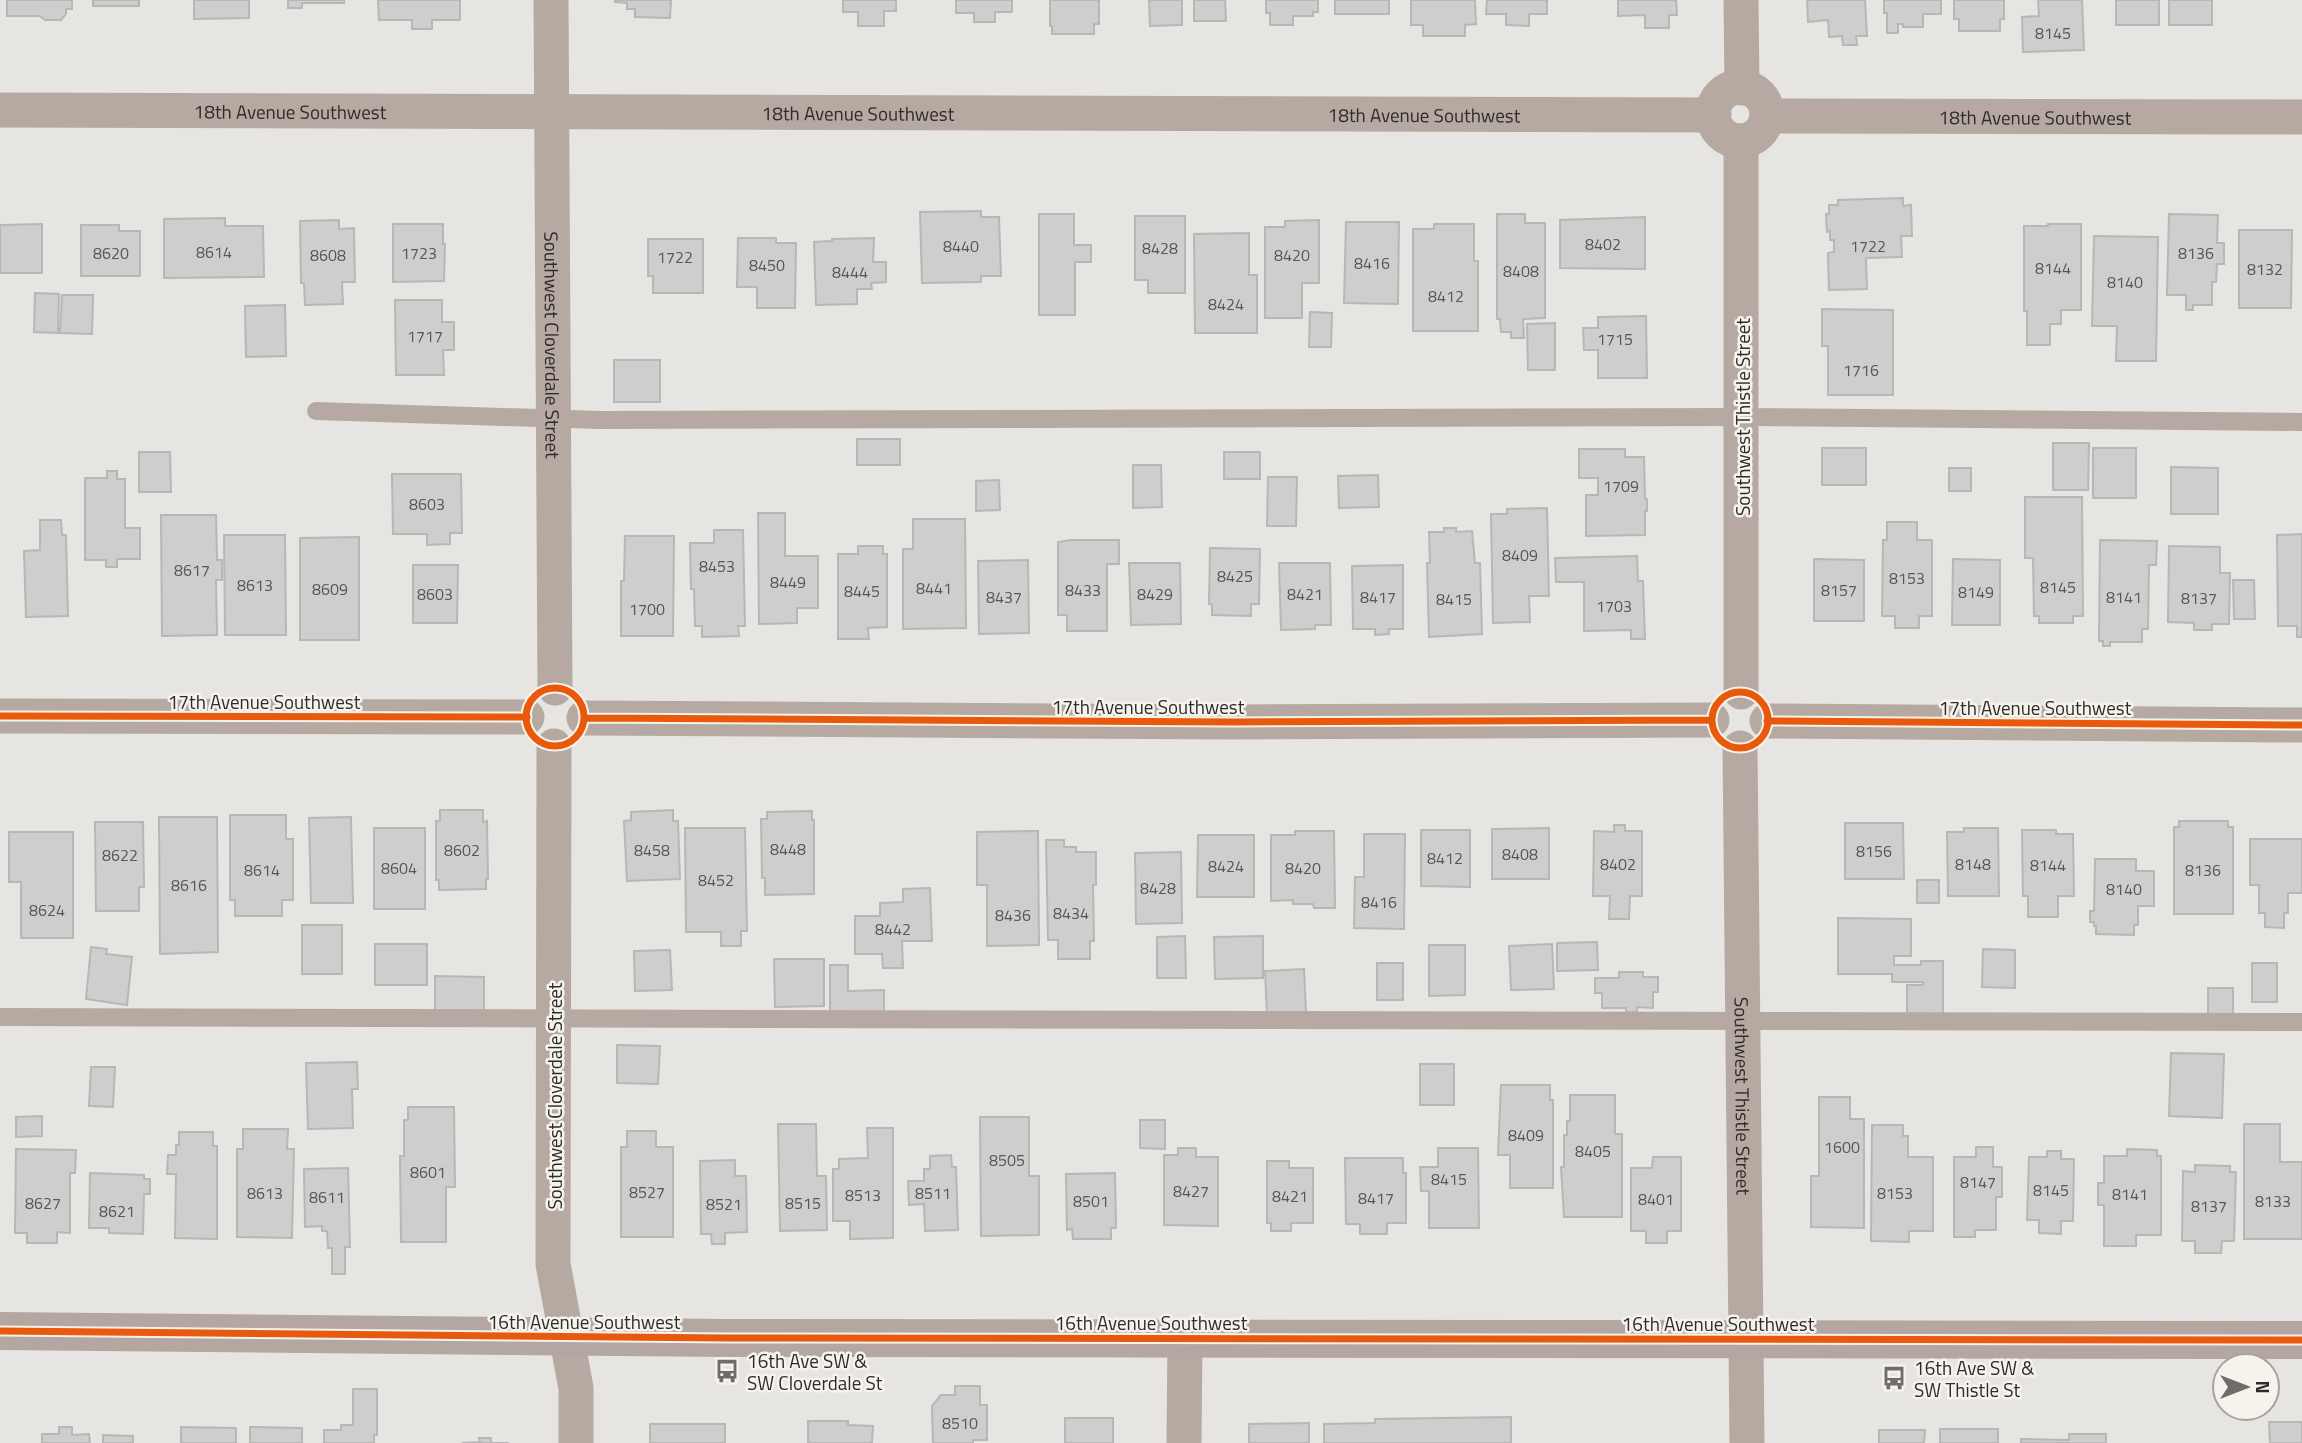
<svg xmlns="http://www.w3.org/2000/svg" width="2302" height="1443" font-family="'Titillium Web',sans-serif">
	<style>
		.building { fill: #cfcdcd; stroke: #b8b6b6; stroke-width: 2 }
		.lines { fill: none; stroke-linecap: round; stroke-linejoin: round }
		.lane { stroke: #b6a9a2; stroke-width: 18 }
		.street { stroke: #b6a9a2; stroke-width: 35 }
		.secondary { stroke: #b4a6a0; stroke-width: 38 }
		.cycleway-casing { stroke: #f6f3ed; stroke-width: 11 }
		.cycleway { stroke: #e8590c; stroke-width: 7 }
		.labels { text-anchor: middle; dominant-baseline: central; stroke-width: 5; stroke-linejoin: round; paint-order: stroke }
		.number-label { font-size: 16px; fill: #585754 }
		.street-label { font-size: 19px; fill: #2d2c29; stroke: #f6f3ed }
		.poi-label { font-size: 19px; fill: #2d2c29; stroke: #f6f3ed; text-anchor: start }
	</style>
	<rect width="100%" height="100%" fill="#e7e5e1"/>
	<!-- building -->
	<path class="building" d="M7 0H72V9H66V14L61 20H45L40 16H7Z
		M93 0H139V6H93Z
		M194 0H249V18L194 19Z
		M288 0H344V3H302V8H288Z
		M378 0H460V20H432V29H412V20H379Z
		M615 0H671L670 18 635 17V9H627V3L615 2Z
		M843 0H896V11H884V26H858V12H843Z
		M956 0H1012V12H995V22H974V13H956Z
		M1050 0H1099V24H1094V34H1052V26H1050Z
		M1149 0H1182V25L1150 26Z
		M1194 0H1225L1226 21H1194Z
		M1266 0H1318V12H1313V16H1293V25H1270V13H1266Z
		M1335 0H1389V14H1335Z
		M1411 0H1475L1476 24 1465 25V36H1423V25H1411Z
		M1487 0H1547V14H1529V26L1506 25V14H1486Z
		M1618 0H1676L1677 15H1669V28H1645V15L1618 16Z
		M1807 0H1865L1867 36H1856L1857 45H1843L1842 36 1829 37 1828 20 1808 22Z
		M1884 0H1941V14H1923V27H1903V24H1898V33H1887V13H1884Z
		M1954 0H2004V19H2000V31H1959V19H1954Z
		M2038 0H2082L2084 50 2023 52 2022 17 2039 16Z
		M2116 0H2159V25H2116Z
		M2169 0H2212V25H2169Z
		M1903 198V206L1911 205 1912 236H1901L1902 257 1866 258 1867 289 1829 290 1828 253 1834 252V240H1830V231L1827 232 1826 214H1829V205H1838V200Z
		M981 211V217H999L1001 276H981V282L922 283 920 212Z
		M1039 214H1074V245H1091V262H1075V315H1039Z
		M1497 214H1525V223H1545V318L1523 319 1524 338H1511V332H1501L1500 319H1497Z
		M2169 214 2218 215 2217 243H2224V264H2217L2216 282H2212V305H2193V310H2186V295H2167Z
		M1135 216H1185V293H1148V280H1135Z
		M1645 217V269L1560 268V220Z
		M225 218V226H263L264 277 164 278V219Z
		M339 220V229L354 228 355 282H342L343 304 305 305 304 283H301L300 221Z
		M1319 220V283H1302V318H1265V227H1285V221Z
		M1346 222H1399L1398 304 1344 303Z
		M42 224V273H0V225Z
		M393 224H443V244H445L444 281 393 282Z
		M1434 224H1474V261H1478V331H1413V229H1434Z
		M2048 224H2081V310H2061V324H2050V345H2027V311H2024V226H2048Z
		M81 225H119V231H140V276H81Z
		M2239 230H2292L2291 308H2239Z
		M1249 233V275H1257V333H1195L1194 234Z
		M2094 236 2158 237 2156 361H2116L2117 326H2092Z
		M738 238H776V243H796L795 308H757V287H737Z
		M874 238 873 262H886V282L871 283 872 289H857V304L816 305 814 242 832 241V239Z
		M648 239H703V293H653V276H648Z
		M35 293 59 294 58 333 34 332Z
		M62 295H93L92 334 60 333Z
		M395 300H442V322H454V350H443L444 375H396Z
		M285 305 286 356 246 357 245 306Z
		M1822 309 1893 310V395H1828V346H1822Z
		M1310 312 1332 313 1331 347H1309Z
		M1646 316 1647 378H1598V350H1584L1583 328H1598V317Z
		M1555 323V370H1528L1527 324Z
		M614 360H660V402H614Z
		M857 439H900V465H857Z
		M2053 443H2089L2088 490H2053Z
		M1822 448H1866V485H1822Z
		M2093 448H2136V498H2093Z
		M1579 449H1625V457H1644L1645 499H1647V511H1645V535L1586 536V495H1598V478H1579Z
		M139 452H170L171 492H139Z
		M1224 452H1260V479H1224Z
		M1133 465H1161L1162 507 1133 508Z
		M2171 467 2218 468V514H2171Z
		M1949 468H1971V491H1949Z
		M107 471H117V479H125V528H140V559H117V567H106V560H85V478H107Z
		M392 474H461L462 533H450V544L427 545V534H393Z
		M1378 475 1379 507 1339 508 1338 476Z
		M1268 477H1297L1296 526H1267Z
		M999 480 1000 510 976 511V481Z
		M2025 497H2082L2083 616H2073V623H2039V616H2034L2033 558H2025Z
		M1547 508 1549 596H1529L1530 622 1493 623 1491 514H1507V509Z
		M758 513H785V556H818V608H797V623L759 624Z
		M161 515H216L217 560H222V580H216L217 635 162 636Z
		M913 519H965L966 628 903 629V549H913Z
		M40 520H61L62 535H66L68 616 26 617 24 551 40 550Z
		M1887 522H1917V540H1932V616H1919V628H1895V616H1882L1883 540H1887Z
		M1444 528H1456V532L1472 531 1475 563H1480L1482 634 1429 637 1427 563H1430L1429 532H1444Z
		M714 530H743L745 626H738L739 636 702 637V626H695L694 589H691L690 543H714Z
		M2302 534V637H2297V626H2278L2277 535Z
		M224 535H285L286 635H225Z
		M625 536H674L673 636H621V581H624Z
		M359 537V640H300V538Z
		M1070 540H1119V564H1107V631H1067V615H1058V542Z
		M2100 540 2157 541 2156 565H2149L2148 629H2142V642H2110V646H2103V641H2099Z
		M858 546H883V554H887V627L868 628 869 639H838V554H858Z
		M2169 546 2220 547V573H2230L2229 624H2212V630H2194V623L2168 622Z
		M1210 548 1260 549 1259 604H1251V616L1212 615V604H1209Z
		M1637 556 1638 581H1643L1645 639H1631V630L1584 631V582H1556L1555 558Z
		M1814 559 1864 560V621H1814Z
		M1953 559 2000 560V625H1952Z
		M1028 560 1029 633 979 634 978 561Z
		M1129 563H1180L1181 624 1131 625Z
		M1279 563H1330L1331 625H1315V629L1281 630Z
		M413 565H458L457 623H413Z
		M1403 565V629H1389V634L1375 635V629H1353L1352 566Z
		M2233 580H2254L2255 619H2234Z
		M440 810H483V822L487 821 488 879H486V889L439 890V880H436V821H440Z
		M673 810V821H678L680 879 627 881 624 821 631 820V812Z
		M812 811V820H814V894L765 895V878H762L761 819H767V812Z
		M230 815H286V839H293V900H282V916H235V900H230Z
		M159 817H217L218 952 160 954Z
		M351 817 353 903H311L309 818Z
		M2179 821H2228V827H2233V914H2174V827H2179Z
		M95 822H143L144 887H139V911H96Z
		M1845 823H1903L1904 879H1845Z
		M1614 825H1625V831H1642V896H1630L1629 919H1609L1610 896H1593L1594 831 1614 832Z
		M374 828H425V909H374Z
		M685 828H745L747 931H741V946H721V932H686Z
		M1549 828V879H1492V829Z
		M1964 828H1998L1999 896H1948L1947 832H1964Z
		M1421 830H1470V887L1421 886Z
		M2022 830H2056V834H2073L2074 896H2058V917H2028V896H2023Z
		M1038 831 1039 945 987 946V885H977V832Z
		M1295 831H1334L1335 908H1314L1313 904H1293V900L1271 901V835H1295Z
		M9 832H73V938H21V882H9Z
		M1364 834H1405L1404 929 1354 928 1355 877H1364Z
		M1198 835H1254V897H1197Z
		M2250 839H2302V893H2288V913H2284V928L2265 927V913H2259V885H2250Z
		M1046 840H1064V847H1076V852H1096V885H1093L1094 941H1090V959H1058V940H1048Z
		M1181 852 1182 923 1136 924 1135 853Z
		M2095 859H2136V871H2154V906H2138V925H2134V935L2096 934V926H2094V922H2090V911H2094Z
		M1917 880H1939V903H1917Z
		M930 888 932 941H902L903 968H883L882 954H855V916H880V903L903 902V889Z
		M1838 918 1911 919V956H1894V965H1921V961H1943V1018H1907V985H1923V982H1892V974H1838Z
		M302 925H342V974H302Z
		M1185 936 1186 978H1157V937Z
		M1263 936V978L1215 979 1214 937Z
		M1597 942 1598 970 1557 971V943Z
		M375 944H427V985H375Z
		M1552 944 1554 989 1511 990 1509 946Z
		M1429 945H1465V995L1429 996Z
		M91 947 107 949 106 954 132 957 127 1005 86 999Z
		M1983 949 2015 950V988L1982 987Z
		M670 950 672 990 635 991 634 951Z
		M774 959H824V1006L775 1007Z
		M1377 963H1403V1000H1377Z
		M2252 963H2277V1002H2252Z
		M830 965H848V991L884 990V1014L830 1015Z
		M1304 969 1306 1014 1267 1015 1265 971Z
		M1619 972H1643V977H1658V992H1653V1008L1637 1007V1012H1626V1008H1602V993H1595V978H1619Z
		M435 976 484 977V1011H435Z
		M2208 988H2233V1014H2208Z
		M617 1045 660 1046 658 1084 617 1083Z
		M2171 1053 2224 1054 2222 1118 2169 1116Z
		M357 1062 358 1089H352L353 1128 308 1129 306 1063Z
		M1420 1064H1454V1105H1420Z
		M91 1067H115L113 1107 89 1106Z
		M1501 1085H1550V1100H1553V1188H1510V1155H1498Z
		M1570 1095H1615V1134H1622V1217H1564L1561 1167H1564V1135H1567V1121H1570Z
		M1819 1097H1850V1119H1864V1228L1811 1227V1176H1819Z
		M408 1107H454L455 1187H446V1242H401L400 1156H404V1120H408Z
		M42 1116V1136L16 1137V1117Z
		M980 1117H1029V1176H1039V1235L981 1236Z
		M1140 1120H1165V1149L1140 1148Z
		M778 1124H816L817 1176H826L827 1230 780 1231Z
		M2244 1124H2280V1162H2302V1239H2244Z
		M1872 1125H1903V1136H1908V1157H1933V1231H1909V1242L1871 1241Z
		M867 1128H893V1238L850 1239V1221H833V1169H839V1159L868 1158Z
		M243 1129H288L287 1149H294L292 1238 237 1237V1149H243Z
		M627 1131H656V1147H673V1237H621V1147H627Z
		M179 1132H213V1146H217V1239L175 1238 176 1174H167L168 1155H176V1145H179Z
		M1976 1147H1993V1167H2002V1197H1996V1230H1975V1237H1954V1157H1976Z
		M1178 1148H1196V1157H1218V1226L1164 1225V1155H1178Z
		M1438 1148H1478L1479 1228H1429V1191H1421L1420 1167H1438Z
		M16 1149 76 1150 75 1173H70V1233L57 1232V1243H27V1233H15Z
		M2127 1149 2157 1150V1156H2161V1235H2136V1246H2104V1205H2098V1183H2104V1156H2127Z
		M2047 1151H2061V1159H2074L2073 1221H2061V1234L2039 1233V1220H2027L2029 1157H2047Z
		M951 1155 952 1167H956L958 1230 925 1231 924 1204 909 1205 908 1181H924V1169H930V1156Z
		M1653 1157H1681V1231H1667V1243H1646V1231H1631V1168H1652Z
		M1345 1158H1403V1173H1406V1223H1387V1234H1360V1224H1346Z
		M735 1160V1176H746L747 1232 725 1233V1244H712L711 1234H701L700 1161Z
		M1267 1161H1289V1168H1313V1223H1291V1231H1271V1223H1267Z
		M2195 1165 2230 1166V1172H2236L2234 1241H2222L2221 1253H2195V1241H2182L2183 1171 2195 1172Z
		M348 1168 350 1247H345V1274H332V1248H328L327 1231H322V1226L305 1227 304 1169Z
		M90 1173 144 1175V1179H150V1194H144L143 1234 109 1233V1228H89Z
		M1115 1173 1116 1228H1111V1239H1073L1072 1229 1067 1230 1066 1174Z
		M955 1386H980V1405H987V1440H973V1443H933L932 1406 941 1395H955Z
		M353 1389H377V1435H374V1443H324V1430H341V1425H353Z
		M1511 1417V1443H1324V1424L1375 1423V1419Z
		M1065 1418H1113V1443H1065Z
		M808 1421H848V1425L873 1426 872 1443H808Z
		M2269 1422H2302V1443H2270Z
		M1309 1423V1443H1249V1424Z
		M650 1424H725V1443H650Z
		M59 1427H72V1435L89 1434 90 1443H42V1434H59Z
		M181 1427 236 1428V1443H181Z
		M250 1427 302 1428V1443H250Z
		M1940 1429H1998V1443H1940Z
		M1879 1430H1925L1924 1443H1879Z
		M2069 1434H2106V1443H2021V1439L2069 1440Z
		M103 1435 133 1436V1443H103Z
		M479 1438H491V1443H509H462L480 1442Z"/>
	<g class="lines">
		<!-- lane -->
		<path class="lane" d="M316 411 599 420 1742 417 2302 422
			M0 1017C767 1021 1535 1019 2302 1022"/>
		<!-- street -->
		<g class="street">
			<path id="s1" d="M551 0 555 688"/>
			<path d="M1741 0 1742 88"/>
			<circle cx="1740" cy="114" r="27"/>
			<path id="s2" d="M0 110 1714 115"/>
			<path id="s3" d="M1767 116 2302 117"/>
			<path d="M1741 141V692"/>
			<path d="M0 716 527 717"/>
			<path d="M584 718 1234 722 1712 720"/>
			<path d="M1767 721 2302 725"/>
			<path d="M554 746 553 1264 576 1388V1443"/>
			<path id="s4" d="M1740 748 1747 1443"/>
			<path d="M1184 1443 1185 1338"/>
		</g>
		<!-- secondary -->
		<path class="secondary" d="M0 1331 727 1338 2302 1340"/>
		<!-- cycleway casing -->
		<g class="cycleway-casing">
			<path id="cycleway" d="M526 717a29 29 0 1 1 58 0a29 29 0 1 1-58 0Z
				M1712 720a28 28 0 1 1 56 0a28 28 0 1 1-56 0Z
				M0 716 527 717
				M584 718 1234 722 1712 720
				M1767 721 2302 725
				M0 1331 727 1338 2302 1340"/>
		</g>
		<!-- cycleway -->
		<use href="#cycleway" class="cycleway"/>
	</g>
	<!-- icons -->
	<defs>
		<g id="bus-bare" transform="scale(1.89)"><path d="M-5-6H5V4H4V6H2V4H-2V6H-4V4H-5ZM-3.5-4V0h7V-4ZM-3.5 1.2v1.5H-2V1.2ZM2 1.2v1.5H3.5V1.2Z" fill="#6e6d69" stroke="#f6f3ed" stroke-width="2.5" paint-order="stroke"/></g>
	</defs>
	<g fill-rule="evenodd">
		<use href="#bus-bare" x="727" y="1371"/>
		<use href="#bus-bare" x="1894" y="1378"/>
	</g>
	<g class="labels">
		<!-- number labels -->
		<g class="number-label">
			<text x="2053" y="33">8145</text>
			<text x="1603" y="244">8402</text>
			<text x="961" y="246">8440</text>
			<text x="1868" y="246">1722</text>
			<text x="1160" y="248">8428</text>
			<text x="214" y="252">8614</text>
			<text x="111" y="253">8620</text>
			<text x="419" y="253">1723</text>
			<text x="2196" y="253">8136</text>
			<text x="328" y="255">8608</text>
			<text x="1292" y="255">8420</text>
			<text x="675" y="257">1722</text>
			<text x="1372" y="263">8416</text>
			<text x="767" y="265">8450</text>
			<text x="2053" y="268">8144</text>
			<text x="2265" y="269">8132</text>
			<text x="1521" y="271">8408</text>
			<text x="850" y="272">8444</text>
			<text x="2125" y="282">8140</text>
			<text x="1446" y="296">8412</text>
			<text x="1226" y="304">8424</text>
			<text x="425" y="336">1717</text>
			<text x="1615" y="339">1715</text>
			<text x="1861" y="370">1716</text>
			<text x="1621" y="486">1709</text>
			<text x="427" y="504">8603</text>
			<text x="1520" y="555">8409</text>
			<text x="717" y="566">8453</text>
			<text x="192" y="570">8617</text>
			<text x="1235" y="576">8425</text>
			<text x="1907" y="578">8153</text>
			<text x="788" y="582">8449</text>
			<text x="255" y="585">8613</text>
			<text x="2058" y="587">8145</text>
			<text x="934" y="588">8441</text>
			<text x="330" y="589">8609</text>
			<text x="1083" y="590">8433</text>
			<text x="1839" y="590">8157</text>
			<text x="862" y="591">8445</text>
			<text x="1976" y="592">8149</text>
			<text x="435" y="594">8603</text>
			<text x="1155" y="594">8429</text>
			<text x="1305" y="594">8421</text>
			<text x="1004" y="597">8437</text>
			<text x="1378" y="597">8417</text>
			<text x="2124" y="597">8141</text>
			<text x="2199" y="598">8137</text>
			<text x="1454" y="599">8415</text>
			<text x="1614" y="606">1703</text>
			<text x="647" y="609">1700</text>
			<text x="788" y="849">8448</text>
			<text x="462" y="850">8602</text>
			<text x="652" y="850">8458</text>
			<text x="1874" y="851">8156</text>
			<text x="1520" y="854">8408</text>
			<text x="120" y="855">8622</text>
			<text x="1445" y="858">8412</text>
			<text x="1618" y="864">8402</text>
			<text x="1973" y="864">8148</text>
			<text x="2048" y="865">8144</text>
			<text x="1226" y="866">8424</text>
			<text x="399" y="868">8604</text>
			<text x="1303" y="868">8420</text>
			<text x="262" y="870">8614</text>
			<text x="2203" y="870">8136</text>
			<text x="716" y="880">8452</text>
			<text x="189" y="885">8616</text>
			<text x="1158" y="888">8428</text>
			<text x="2124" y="889">8140</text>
			<text x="1379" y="902">8416</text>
			<text x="47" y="910">8624</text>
			<text x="1071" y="913">8434</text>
			<text x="1013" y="915">8436</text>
			<text x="893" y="929">8442</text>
			<text x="1526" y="1135">8409</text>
			<text x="1842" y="1147">1600</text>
			<text x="1593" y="1151">8405</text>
			<text x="1007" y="1160">8505</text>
			<text x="428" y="1172">8601</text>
			<text x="1449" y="1179">8415</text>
			<text x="1978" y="1182">8147</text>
			<text x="2051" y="1190">8145</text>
			<text x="1191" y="1191">8427</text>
			<text x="647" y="1192">8527</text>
			<text x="265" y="1193">8613</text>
			<text x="933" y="1193">8511</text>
			<text x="1895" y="1193">8153</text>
			<text x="2130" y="1194">8141</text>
			<text x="863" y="1195">8513</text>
			<text x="1290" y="1196">8421</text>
			<text x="327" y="1197">8611</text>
			<text x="1376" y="1198">8417</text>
			<text x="1656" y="1199">8401</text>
			<text x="1091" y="1201">8501</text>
			<text x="2273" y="1201">8133</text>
			<text x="43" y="1203">8627</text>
			<text x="803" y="1203">8515</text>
			<text x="724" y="1204">8521</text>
			<text x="2209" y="1206">8137</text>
			<text x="117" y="1211">8621</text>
			<text x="960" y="1423">8510</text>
		</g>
		<!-- street labels -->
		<g class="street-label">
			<text stroke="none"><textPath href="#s2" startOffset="290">18th Avenue Southwest</textPath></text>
			<text stroke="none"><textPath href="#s2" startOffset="858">18th Avenue Southwest</textPath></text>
			<text stroke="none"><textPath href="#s2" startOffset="1424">18th Avenue Southwest</textPath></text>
			<text stroke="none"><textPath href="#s3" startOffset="268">18th Avenue Southwest</textPath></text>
			<text stroke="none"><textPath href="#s1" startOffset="345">Southwest Cloverdale Street</textPath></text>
			<text transform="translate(1742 417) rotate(-90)">Southwest Thistle Street</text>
			<text x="264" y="701">17th Avenue Southwest</text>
			<text x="1148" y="706">17th Avenue Southwest</text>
			<text x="2035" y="707">17th Avenue Southwest</text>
			<text transform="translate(554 1096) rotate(-90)">Southwest Cloverdale Street</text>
			<text stroke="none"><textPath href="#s4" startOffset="348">Southwest Thistle Street</textPath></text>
			<text x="584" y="1321">16th Avenue Southwest</text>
			<text x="1151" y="1322">16th Avenue Southwest</text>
			<text x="1718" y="1323">16th Avenue Southwest</text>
		</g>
		<!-- poi labels -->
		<g class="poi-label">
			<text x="747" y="1360">16th Ave SW &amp;<tspan x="747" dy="22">SW Cloverdale St</tspan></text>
			<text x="1914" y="1367">16th Ave SW &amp;<tspan x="1914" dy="22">SW Thistle St</tspan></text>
		</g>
	</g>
	<!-- north arrow -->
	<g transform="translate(2246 1387) rotate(90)"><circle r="33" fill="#f6f3ed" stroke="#a6a39f" stroke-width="2"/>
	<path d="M0-5L12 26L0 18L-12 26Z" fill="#6e6d69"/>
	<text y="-10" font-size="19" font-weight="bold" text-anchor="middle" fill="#2d2c29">N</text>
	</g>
</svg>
